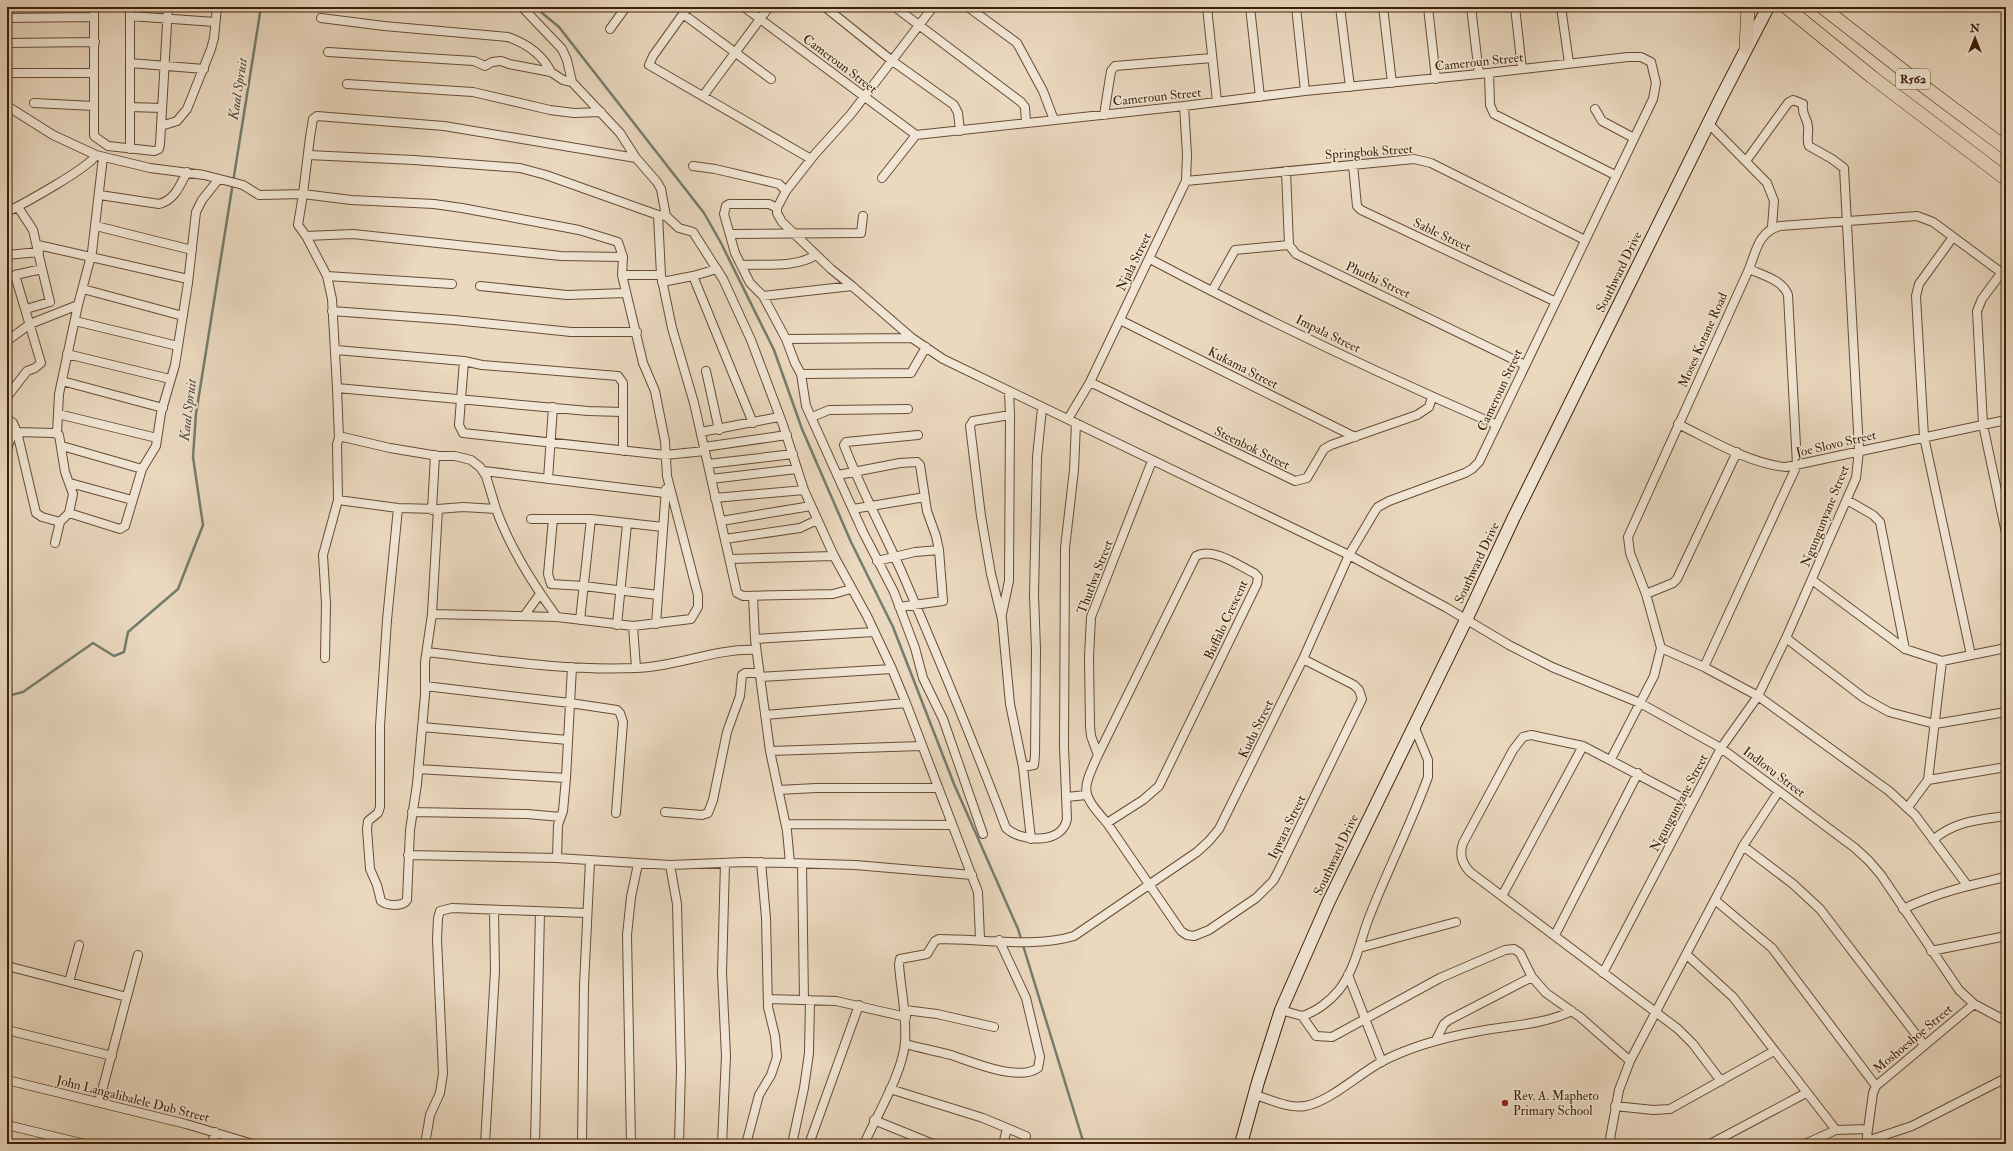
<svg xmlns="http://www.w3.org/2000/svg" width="2013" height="1151" font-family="'IM FELL Double Pica',serif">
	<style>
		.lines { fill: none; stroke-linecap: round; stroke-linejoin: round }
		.stream { stroke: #747c6d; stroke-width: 2.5 }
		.minor-casing { stroke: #684c34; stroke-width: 10 }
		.secondary-casing { stroke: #3d1e06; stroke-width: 14 }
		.primary-casing { stroke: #3d1e06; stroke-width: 14 }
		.minor { stroke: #f1e6d5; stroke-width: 8 }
		.secondary { stroke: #f1e6d5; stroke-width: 12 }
		.primary { stroke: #ead8bf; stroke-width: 13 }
		.poi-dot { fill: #8f2418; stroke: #f1e6d5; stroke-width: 1.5 }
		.labels { text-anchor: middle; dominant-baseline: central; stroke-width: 3; stroke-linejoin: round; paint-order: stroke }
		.shield { fill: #f1e6d5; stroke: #735a44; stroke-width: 1 }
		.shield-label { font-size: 12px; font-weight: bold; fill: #3d1e06 }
		.street-label { font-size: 13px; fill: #3d1e06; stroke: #f1e6d5 }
		.poi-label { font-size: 13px; fill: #3d1e06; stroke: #f1e6d5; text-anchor: start }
		.water-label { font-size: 14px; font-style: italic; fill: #584d3a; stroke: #f1e6d5 }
	</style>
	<rect width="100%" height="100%" fill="#ead8bf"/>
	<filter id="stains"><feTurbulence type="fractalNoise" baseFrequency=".005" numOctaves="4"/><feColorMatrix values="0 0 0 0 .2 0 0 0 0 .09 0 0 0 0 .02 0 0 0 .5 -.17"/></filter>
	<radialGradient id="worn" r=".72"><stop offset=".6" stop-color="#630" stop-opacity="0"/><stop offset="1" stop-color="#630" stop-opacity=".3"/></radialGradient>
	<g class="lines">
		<!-- stream -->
		<path class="stream" d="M535 7 559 27 704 213 721 243 774 350 802 429 851 542 893 627 954 784 1018 929 1084 1144
			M7 696 23 692 93 643 114 656 124 652 128 632 178 589 203 525 193 457 196 414 261 7"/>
		<!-- minor casing -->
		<g class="minor-casing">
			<path id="minor" d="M94 7V136L108 146 154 151 159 149 160 144 168 7
				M522 7 562 49 567 60 572 82 620 133 636 158 657 182 661 189 666 216 679 228 693 232 723 279 751 340 783 425 804 490 834 556 867 616 892 669 906 703 978 892 980 939
				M688 7 653 56 649 65 811 159
				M744 7 916 135 1184 106 1305 91 1479 74 1628 57H1641L1651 62 1656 83 1653 99 1479 462 1472 469 1465 473 1389 501 1378 507 1375 511 1349 555 1303 659 1219 829 1209 841 1197 852 1074 936C1036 948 980 939 939 939L935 941 927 954 900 959 899 965C901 991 907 1016 905 1042 903 1072 877 1115 864 1144
				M825 7 891 60 954 105 958 113 960 131
				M895 7 1021 102 1025 107 1026 123
				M968 7 1017 43 1043 91 1054 120
				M1207 7 1217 102
				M1250 7 1260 97
				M1296 7 1305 91
				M1340 7 1350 87
				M1383 7 1392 83
				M1428 7 1436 79
				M1471 7 1479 74
				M1515 7 1522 69
				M1561 7 1569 63
				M683 14 771 79
				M130 16 215 22
				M7 18 94 17
				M321 18 384 26 508 37C525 43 542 54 551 72
				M610 29 626 7
				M7 43 95 42
				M328 52 474 61 485 66 492 62 501 61 509 64 551 72 563 80 572 82
				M130 63 204 69
				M7 73H94
				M1489 73 1490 105 1494 114 1615 175
				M347 84 473 92 550 110 574 113 601 112
				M703 96 769 7
				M34 103 94 106
				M7 106 53 135 96 155C89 168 23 204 7 212
				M130 107 162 108
				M1595 109 1602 121 1634 138
				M1104 115 1111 71 1115 66 1212 58
				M1708 123 1767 183 1774 201 1772 227
				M161 126 177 121 187 109 211 49 214 38 217 7
				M130 149V7
				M96 155 150 168 204 175 243 185 259 195 303 194 298 225 306 236 327 276 332 299 337 388 588 411 622 412
				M308 155 414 160 520 168 546 175 658 215 666 216
				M636 158 444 126 317 116 313 119 310 137 303 194 351 200 434 204 462 208 579 230 618 242 623 257 622 275H661L672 328 694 403 737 593 743 596 833 594 851 589
				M1353 165 1357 206 1361 210 1554 301
				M693 166 715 169 779 184 786 191
				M1286 171 1289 245 1296 254 1525 365
				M882 178 916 135
				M1186 181 1414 159 1431 163 1585 240
				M100 195 159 204C175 200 180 185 187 172
				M777 208 769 204H729L726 206 724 214 735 253 750 283 763 296 786 339 795 363 801 374 806 406 863 532 894 592 915 648 923 678 943 719 983 834
				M658 215 661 275
				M96 226 192 250
				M731 234 861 233 863 216
				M306 236 353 234 561 256 623 257
				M1953 237 1919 284 1916 296 1924 437 1971 655
				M38 245 188 279
				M7 255 39 252
				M1150 259C1263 319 1380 374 1497 425
				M741 265C765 264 795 268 816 255
				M717 269 693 276 753 423
				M2002 272 1982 299 1977 311 1983 425 2006 533
				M327 276 452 284
				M662 282 693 276
				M480 286 567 295 626 293
				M852 286 831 269 782 222 777 213V208L786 191 815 154 851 114 933 7
				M83 289 183 316
				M1212 291 1235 250 1289 245
				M763 296 852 286 912 338 943 359 1349 555 1447 608 1509 645 1552 667 1640 703 1721 748 1855 848 1869 861 1881 875 1959 990 1974 1004 2006 1021
				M26 309 50 302 42 269
				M332 311 454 320 571 332H637
				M1120 320 1355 437
				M75 321 178 346
				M786 339 912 338
				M7 341 30 324 78 305
				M336 350 464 361 482 365 618 376 623 383V451
				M67 354 170 379
				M464 361 459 425 463 433 665 455 705 451
				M706 371 719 430
				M801 374 911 373 926 347
				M62 381 163 408
				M1090 382 1295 481 1307 478 1324 449 1331 445 1417 415 1429 407 1432 397
				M337 388 339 438
				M1009 391 1010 415 973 421 970 426 981 516 991 574 1002 619 1010 704 1023 767 1031 839
				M7 397 27 371 35 368 41 363 15 275 42 269 33 230 18 207
				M58 414 157 438
				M7 417C17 428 12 435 7 448
				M812 417 829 410 908 409
				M1068 419 1090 382 1186 181 1187 154 1184 106
				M13 423 17 432 36 513 42 517 60 522 55 543
				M1678 424C1711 440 1750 464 1786 467L2006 420
				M17 432 54 433 59 435 65 472 73 494 69 513 60 522
				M701 432 779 417
				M57 433 59 394 78 305 92 252 103 157
				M918 435 846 442 844 445C861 490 884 532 903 575 939 659 974 743 1006 828 1021 842 1062 845 1067 819L1064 747 1065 548 1074 470 1076 423
				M62 446 142 469
				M704 447 787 435
				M708 464 793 454
				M484 471 665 493
				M838 475 900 463 917 462 920 465 927 511 936 536 939 550 915 552 877 561
				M548 479 553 407
				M711 479 797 469
				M70 483 132 500
				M715 498 804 490
				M338 500 337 444 339 438 343 437 390 448 438 456H455L471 460 480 467 486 476 496 509
				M1847 500 1873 515 1880 522 1905 649
				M398 508 387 620 380 726V807L378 813 368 821 367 829 370 869 377 885 381 901C387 906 403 907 407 900L410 830 417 784 425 695V662L432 614
				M438 509 463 507 496 509C510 548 532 583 557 617
				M853 509 925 497
				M432 510 435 455
				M69 513 120 529 125 526 142 469 156 446 161 413 175 365 188 283 196 212 202 200 218 180
				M531 519H591L663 527
				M553 519 548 574 551 584 584 586 658 595
				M721 521 811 506
				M725 539 800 528 817 520
				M730 559 834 556
				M1812 580 1905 649 1942 661 2006 648
				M1646 594 1673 583 1677 579 1737 452
				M753 596 755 639
				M899 607 943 601 939 550
				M1002 614 1009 581 1010 415
				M524 616 540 594
				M580 620 591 519
				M656 624 666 489
				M617 625 627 524
				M633 626 636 668
				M1786 638 1864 698 1889 712 1935 724 2006 712
				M1661 648 1704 667 1758 696 1889 791 1915 815 1967 885
				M427 652C496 660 567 671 636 668 677 667 715 648 756 650
				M325 658 326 604 323 555 338 500 398 508 438 509 432 614 557 617 633 626 691 619 698 607V595L667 476 665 441 655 391 643 363 622 275
				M1704 667 1797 465 1788 295C1783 280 1762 275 1749 269
				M760 677 892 669
				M425 686 570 703 617 710 620 713 623 722 616 813
				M765 715 906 703
				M422 727 568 740
				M770 751 921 746
				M1098 755 1091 736 1090 726 1089 657 1091 617 1152 461
				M1611 759 1654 676 1661 648 1646 594 1630 553 1628 537 1749 269C1756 251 1759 231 1780 226L1917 216 1933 222 2006 276
				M1023 767 1034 765 1035 755 1036 650 1034 595 1037 457 1042 408
				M418 769 566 778
				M1928 780 2006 767
				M778 790 816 788H938
				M1067 797 1086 795
				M1692 803 1583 746 1531 735 1523 737 1513 750 1463 843C1459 855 1462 863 1470 872L1678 1029 1693 1044 1721 1081
				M1908 807 1928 780 1942 661
				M412 812 527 814 561 817
				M665 812 702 815 708 813 713 800 727 732 740 696 742 675 745 673H759
				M1107 823 1143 800 1159 786 1257 584 1258 577 1254 573C1238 565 1213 547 1196 556L1098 755C1082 791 1080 792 1107 823L1181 931 1187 935 1194 936 1209 930 1256 898 1273 881 1278 872 1362 699 1359 690 1354 685 1303 659
				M786 824 952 825
				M1933 840C1955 821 1978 820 2006 816
				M1743 846 1793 884 1820 909 1924 1045
				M408 855 557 858 670 865 745 862 790 863 855 865 972 875
				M557 858 558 825 563 811 566 778 572 667
				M790 863 787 831 770 751 755 639 874 632
				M802 864 804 1000
				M670 865 677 904 681 1069 679 1144
				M1502 896 1583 746
				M1715 900 1772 948 1876 1086
				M1903 909C1936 893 1970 885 2006 877
				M1555 935 1638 773
				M1359 948 1456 922
				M1931 951 2006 936
				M1687 955 1733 997 1836 1130
				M7 966 127 997
				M1603 973 1721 748 1758 696 1786 638 1856 478 1859 450 1844 168 1832 159 1809 146C1806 140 1809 133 1808 126 1807 117 1801 114 1803 104L1793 100 1788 103 1746 161
				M1348 975 1382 1062
				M69 982 79 945
				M768 999 836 1001 906 1017
				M905 1010 937 1014 994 1027
				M1281 1010 1302 1016C1316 1012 1330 1001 1339 990 1356 968 1360 940 1370 915 1388 869 1411 824 1428 777V760L1414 726
				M1302 1016 1316 1036 1332 1037 1440 978 1505 950 1514 949 1520 953 1532 977 1546 993 1580 1017 1630 1061
				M7 1030 112 1056
				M1436 1040 1444 1024 1449 1020 1532 977
				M905 1044C920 1048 936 1051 951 1055 972 1062 1018 1082 1038 1068L1040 1057 1026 998 999 940
				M7 1080 186 1124 253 1144
				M890 1089 983 1118 1026 1136
				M1255 1095C1269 1099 1289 1109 1305 1106 1329 1102 1359 1074 1381 1062 1411 1046 1446 1037 1480 1031 1512 1025 1542 1025 1572 1011
				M99 1102 138 955
				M1615 1106 1653 1110 1670 1109 1774 1051
				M874 1120 933 1144
				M7 1125 85 1144
				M1867 1141 1912 1126 2006 1078
				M212 1144 215 1132
				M425 1144 430 1115 440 1093 443 1073 437 939 438 918 440 911 452 908 587 913
				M485 1144 495 971 494 911
				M535 1144 540 912
				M582 1144 584 985 590 861
				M631 1144 627 935 631 897 638 864
				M722 1144 726 1056 722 973 725 863
				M746 1144 759 1095 771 1075 777 1057 775 1036 768 1007 766 918 761 862
				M792 1144 804 1088 809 1053 810 1000
				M809 1144 859 1005
				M1003 1144 1007 1129
				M1609 1144 1619 1090 1630 1061 1743 846 1779 791
				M1710 1144 1806 1093
				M1805 1144 1836 1130 1868 1129
				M1866 1144 1873 1093 1876 1086 1974 1004"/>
		</g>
		<!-- secondary casing -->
		<g class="secondary-casing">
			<path id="secondary" d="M1241 1144 1258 1082 1281 1010 1328 903 1466 620 1514 517 1721 98 1768 7"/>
		</g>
		<!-- primary casing -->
		<g class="primary-casing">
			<path id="primary" d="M1786 7 1872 77 2006 179
				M1822 7 1918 82 2006 148
				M1746 48 1748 7"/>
		</g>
		<!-- minor -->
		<use href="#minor" class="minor"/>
		<!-- secondary -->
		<use href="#secondary" class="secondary"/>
		<!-- primary -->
		<use href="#primary" class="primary"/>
	</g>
	<!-- markers -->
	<circle class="poi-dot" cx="1505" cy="1103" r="4"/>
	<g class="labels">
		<!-- shield labels -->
		<rect class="shield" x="1896" y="69" width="34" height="20" rx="3"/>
		<g class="shield-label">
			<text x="1913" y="79">R562</text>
		</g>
		<!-- street labels -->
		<g class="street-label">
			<text transform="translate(1479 62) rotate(-6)">Cameroun Street</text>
			<text transform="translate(840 64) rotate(37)">Cameroun Street</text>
			<text transform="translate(1157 97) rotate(-6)">Cameroun Street</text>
			<text transform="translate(1369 152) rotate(-4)">Springbok Street</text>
			<text transform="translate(1442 235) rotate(25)">Sable Street</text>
			<text transform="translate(1134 262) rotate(-64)">Njala Street</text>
			<text transform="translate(1619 272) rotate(-64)">Southward Drive</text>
			<text transform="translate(1378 280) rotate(25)">Phuthi Street</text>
			<text transform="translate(1328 334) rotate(26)">Impala Street</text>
			<text transform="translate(1703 340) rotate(-66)">Moses Kotane Road</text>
			<text transform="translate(1243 368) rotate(27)">Kukama Street</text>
			<text transform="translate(1500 390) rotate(-65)">Cameroun Street</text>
			<text transform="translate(1836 444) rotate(-13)">Joe Slovo Street</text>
			<text transform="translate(1252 448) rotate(26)">Steenbok Street</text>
			<text transform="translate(1825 516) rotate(-68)">Ngungunyane Street</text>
			<text transform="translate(1477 563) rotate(-65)">Southward Drive</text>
			<text transform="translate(1095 577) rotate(-69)">Thutlwa Street</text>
			<text transform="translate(1226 620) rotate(-65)">Buffalo Crescent</text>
			<text transform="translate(1256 729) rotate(-64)">Kudu Street</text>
			<text transform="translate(1774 772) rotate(37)">Indlovu Street</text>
			<text transform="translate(1679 803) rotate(-62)">Ngungunyane Street</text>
			<text transform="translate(1287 827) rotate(-64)">Iqwara Street</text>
			<text transform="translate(1336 855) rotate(-65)">Southward Drive</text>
			<text transform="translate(1913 1039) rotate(-40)">Moshoeshoe Street</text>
			<text transform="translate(133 1099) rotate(14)">John Langalibalele Dub Street</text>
		</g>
		<!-- poi labels -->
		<g class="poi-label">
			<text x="1513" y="1096">Rev. A. Mapheto<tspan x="1513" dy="15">Primary School</tspan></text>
		</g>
		<!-- water labels -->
		<g class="water-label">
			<text transform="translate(238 89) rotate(-81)">Kaal Spruit</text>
			<text transform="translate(188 410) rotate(-83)">Kaal Spruit</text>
		</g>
	</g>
	<!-- margin -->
	<rect width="2013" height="1151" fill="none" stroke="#ead8bf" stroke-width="24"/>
	<rect x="8" y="8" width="1997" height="1135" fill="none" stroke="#3d1e06" stroke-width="2"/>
	<rect x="12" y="12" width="1989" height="1127" fill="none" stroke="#3d1e06"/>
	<!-- north arrow -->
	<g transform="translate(1975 38)" stroke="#f1e6d5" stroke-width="3" paint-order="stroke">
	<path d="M0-3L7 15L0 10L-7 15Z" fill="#3d1e06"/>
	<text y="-6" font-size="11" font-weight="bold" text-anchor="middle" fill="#3d1e06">N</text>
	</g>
	<rect width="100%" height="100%" filter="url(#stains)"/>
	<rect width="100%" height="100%" fill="url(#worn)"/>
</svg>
